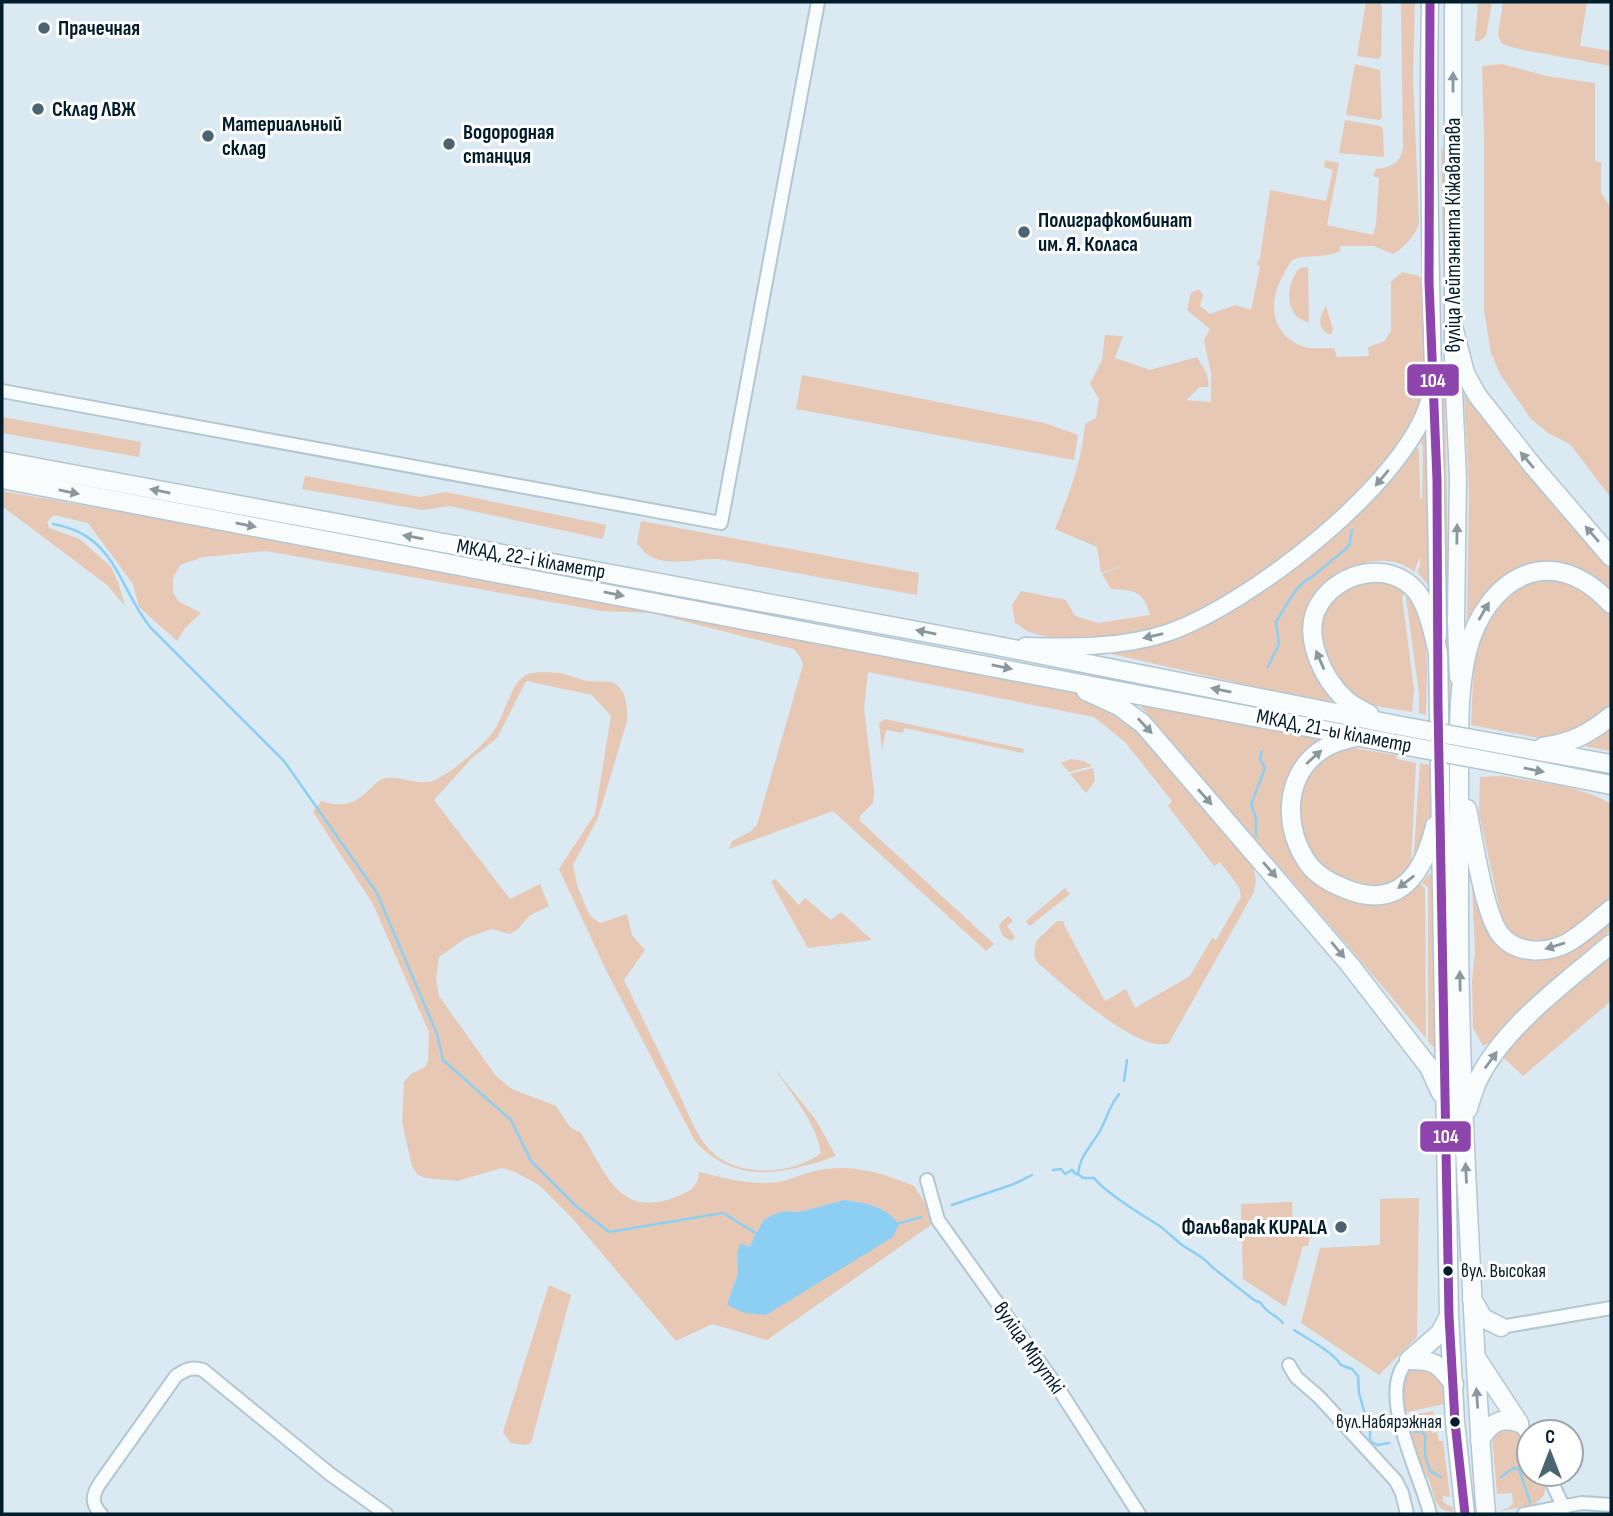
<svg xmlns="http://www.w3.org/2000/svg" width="1613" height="1516" font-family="'Sofia Sans Condensed',sans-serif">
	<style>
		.green { fill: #e6c8b5; fill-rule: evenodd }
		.water { fill: #8ccff2 }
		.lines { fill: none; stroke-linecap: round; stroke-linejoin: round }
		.stream { stroke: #8ccff2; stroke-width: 2.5 }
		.minor-casing { stroke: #b2c7d3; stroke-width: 16 }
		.major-casing { stroke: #b2c7d3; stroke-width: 19 }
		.highway-casing { stroke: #b2c7d3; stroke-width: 21 }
		.minor { stroke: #f9fcfd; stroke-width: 12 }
		.major { stroke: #f9fcfd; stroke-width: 16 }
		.highway { stroke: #f9fcfd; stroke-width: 18 }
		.highway-bridge-casing { stroke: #b2c7d3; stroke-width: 21; stroke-linecap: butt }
		.highway-bridge { stroke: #f9fcfd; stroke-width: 18 }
		.bus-1-casing { stroke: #fff; stroke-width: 14 }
		.bus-1 { stroke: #8e44ad; stroke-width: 9 }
		.oneway { fill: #89989e }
		.poi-dot { fill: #4c6471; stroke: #fff; stroke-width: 2.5 }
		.bus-dot { fill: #001d2b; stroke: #fff; stroke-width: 2.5 }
		.labels { text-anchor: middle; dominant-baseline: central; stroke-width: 6; stroke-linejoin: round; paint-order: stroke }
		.bus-label { font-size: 19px; fill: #001d2b; stroke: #fff; text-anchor: start }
		.poi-label { font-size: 21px; font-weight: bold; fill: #001d2b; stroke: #fff; text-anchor: start }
		.street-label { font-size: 21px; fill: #001d2b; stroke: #fff }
		.line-badge { stroke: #fff; stroke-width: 2.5 }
		.badge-label { font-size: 19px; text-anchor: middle; font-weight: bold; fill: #fff }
	</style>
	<rect width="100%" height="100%" fill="#dae9f2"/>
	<!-- green -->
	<path class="green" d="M1366 2H1380L1382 8 1381 56 1378 59 1357 56Z
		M1401 2H1415L1413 75 1419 224C1415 236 1404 248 1393 254L1374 246H1340V251C1325 259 1300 254 1293 260 1289 263 1286 270 1284 274 1269 298 1269 329 1297 344 1308 350 1322 348 1334 348L1337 357 1369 356 1368 347 1385 341 1391 331V282L1402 272 1419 276 1424 283C1424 320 1432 380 1418 413 1410 433 1395 450 1381 467L1380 466C1378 480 1348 502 1337 512 1269 573 1196 629 1102 638 1080 640 1050 640 1029 632 1024 630 1020 625 1015 623L1012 605 1021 591 1066 600 1075 616 1098 623 1150 615C1144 591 1134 590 1111 589L1102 574 1124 565 1101 573 1097 547 1055 529C1069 495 1082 461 1085 424L1096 418 1099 399 1090 384 1102 360 1105 335 1123 336 1115 358 1150 370 1197 357 1207 374 1209 387H1200L1186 400 1211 402V373L1204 340 1210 329 1187 310 1191 293 1199 289 1203 296 1200 306 1210 314 1235 305 1251 310 1260 267 1257 263 1260 258 1270 190 1326 201 1333 170 1324 167 1325 160 1339 163 1327 225 1373 235 1376 225 1379 178 1373 176 1376 169C1391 167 1400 164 1403 148Z
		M1478 2H1492L1486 36 1479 41H1475Z
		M1503 2H1587L1580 46 1611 51V66L1519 49 1502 44 1498 35Z
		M1355 64 1380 70 1382 118 1379 120 1346 115Z
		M1502 64 1546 76 1595 83V161L1601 162V193L1611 208V498L1570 444 1548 433 1531 419 1500 374 1491 353 1484 310V135L1482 66Z
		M1345 120 1380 126 1383 129 1384 157 1339 153Z
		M1441 146 1445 155 1447 354 1445 355Z
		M1308 267 1309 322C1284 319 1285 282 1300 268Z
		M1326 306 1333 329 1331 335C1316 329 1319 317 1326 306Z
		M802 375 1045 423 1078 435 1074 460 796 409Z
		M1464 394 1527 474 1611 570V593C1597 584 1580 568 1564 564 1535 557 1504 572 1485 594 1478 602 1473 612 1467 621L1469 492Z
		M1442 395H1445L1451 718 1447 717Z
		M2 417 141 442 139 457 2 433Z
		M1425 430 1428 458 1431 588 1417 572 1420 566V557L1414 572C1395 554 1361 560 1341 573 1330 581 1321 596 1312 607L1334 698 1332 702 1278 692 1112 654V652L1226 613 1414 446 1419 449 1420 498 1422 499 1423 447 1419 439Z
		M305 476 420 497 446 492 606 525 603 539 449 506 423 510 302 489Z
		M2 491 264 537 813 641 1081 694 1118 708 1253 864 1256 881 1254 892 1169 1043C1139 1055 1062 983 1038 963L1034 956 1036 941 1057 921H1065L1063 923 1105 1001 1126 989 1135 1008 1190 976 1212 938 1216 940 1241 897 1239 887 1220 862 1214 866 1168 806 1172 801 1125 742 1094 717 868 672 864 708 874 791 873 803 860 816V821L994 944 986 951 833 811 729 849 732 841 750 832 757 825 803 665 801 658 794 649 651 613 602 611 266 551 203 557 180 565 173 578V592L178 601 201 613 185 628 177 641 139 607 133 584 88 523 54 515 47 522 49 528 80 539 111 567 118 582 125 606 107 585 2 506Z
		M641 521 919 573 917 595 719 559C699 558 668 567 650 556 645 554 641 547 637 544Z
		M1561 577 1603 602 1611 613V710L1554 741 1471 725 1474 662 1481 635 1496 604 1527 579Z
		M1378 578 1406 591 1402 597 1414 689 1412 712 1377 706 1352 696 1328 665 1318 630 1325 608 1332 600 1351 585Z
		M1409 594C1433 619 1426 682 1426 715L1419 713V693L1406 597Z
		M560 673C570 675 578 679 587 681 595 682 603 681 610 682 627 686 628 709 627 721L598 818 573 865 577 885 586 907 591 917 600 923 627 914 632 935 645 950 624 980C642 1017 660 1054 678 1091 687 1110 696 1137 712 1152 740 1178 792 1175 821 1153 816 1122 792 1095 775 1069L816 1120 836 1156C784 1174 736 1186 695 1141L606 970 559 869 595 814 611 716 592 695 526 681 497 738 472 758 434 800 510 899 540 884 549 906 529 916 518 929 510 934 492 929 466 938 439 957 436 979 439 996 496 1076 512 1089 556 1106 570 1127 581 1133C608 1176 619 1221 681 1195 692 1190 699 1185 699 1172 721 1177 745 1184 768 1183 790 1182 805 1171 825 1169 857 1165 885 1174 914 1186L931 1212V1225L767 1340 712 1324 676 1341 572 1218 539 1185 515 1172 502 1168 457 1181 426 1178 418 1175 412 1166 402 1122 404 1082 411 1074 425 1067 428 1061 429 1032 373 904 313 812 321 801C343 807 352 806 369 790 374 785 379 779 386 778 400 776 415 784 429 782 445 779 487 743 495 729 504 715 511 686 523 677 532 670 549 673 560 673ZM845 1200C866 1203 885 1206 898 1224L727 1305 738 1273 737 1253 749 1247 763 1221 786 1211 799 1212Z
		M1135 700 1319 738 1321 741 1286 794 1324 885 1412 889 1419 884 1425 888 1426 1038 1344 941Z
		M885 719 1024 749 1023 753 904 728 903 733 886 730 882 750 879 723Z
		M1611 727V751L1584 746Z
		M1354 748 1396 755 1397 759 1416 763 1411 865 1407 878C1399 881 1390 885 1381 887 1370 889 1360 885 1350 881 1343 879 1335 877 1330 873 1320 866 1315 857 1310 847 1286 803 1303 757 1354 748Z
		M1071 759 1084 761 1092 766 1069 772 1061 763Z
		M1420 763 1432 765 1434 823 1413 865Z
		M1093 768 1095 781 1086 793 1070 774Z
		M1503 776C1539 783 1579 785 1611 804V900C1589 918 1548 958 1517 940 1512 937 1508 932 1504 929L1479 813 1480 777Z
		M1470 841 1484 908 1521 952 1611 918V930L1523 1006 1495 1039 1483 1046 1473 1028 1472 982 1475 951Z
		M1429 874 1434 875 1435 1043 1433 1047 1428 1041V887L1422 883Z
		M775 879 799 905 805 898 831 920 841 912 872 940 808 948 771 882Z
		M1065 888 1070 894 1030 926 1026 921Z
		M1009 916 1013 921 1007 926 1015 937 1011 941 1003 936 999 926 1002 921Z
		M1611 955V1001L1523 1076 1503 1057 1524 1029Z
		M1419 1198 1417 1337 1379 1375 1301 1323 1320 1248 1380 1245V1199Z
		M1292 1202 1293 1230 1311 1234 1308 1246H1303L1286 1306H1284L1243 1279 1241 1204Z
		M549 1285 571 1295 531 1443 524 1445 511 1443 503 1432Z
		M1412 1365 1441 1370 1446 1392 1444 1404 1403 1413C1398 1395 1402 1380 1412 1365Z
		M1433 1411 1434 1415 1430 1418 1432 1433 1437 1432 1439 1441H1443L1450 1497 1443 1496V1502L1453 1508V1512C1447 1511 1443 1511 1439 1506 1433 1499 1433 1489 1429 1480 1424 1468 1400 1435 1408 1421 1413 1413 1425 1413 1433 1411Z
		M1505 1425C1529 1437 1529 1449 1529 1474H1541C1557 1506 1523 1507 1500 1511L1510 1507 1513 1503 1512 1493 1497 1494 1492 1436Z"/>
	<!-- water -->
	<path class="water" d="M845 1200C866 1203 885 1206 899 1224L893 1237 766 1315 745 1313 727 1305 738 1273 737 1253 741 1243 749 1247 763 1221 772 1215 786 1211 799 1212Z"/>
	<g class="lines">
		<!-- stream -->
		<path class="stream" d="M53 524C116 535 117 585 150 627L284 761 377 893 437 1034 443 1060 511 1120 531 1161 576 1206 609 1232 723 1213 757 1234
			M1268 667 1279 644 1276 621C1287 607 1294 585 1312 577L1349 546 1352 530
			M1256 836V818L1251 805 1265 768 1260 759 1262 751
			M1124 1081 1127 1060
			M1119 1094C1108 1108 1108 1116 1101 1129 1092 1146 1080 1154 1078 1174L1083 1178H1094C1106 1193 1137 1212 1155 1223 1166 1229 1174 1240 1185 1247 1195 1253 1204 1257 1212 1267L1254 1300 1261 1303C1266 1313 1275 1314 1283 1323
			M1053 1170 1061 1169 1065 1174 1072 1170 1076 1174
			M952 1205 1014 1184 1032 1175
			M896 1224 921 1217
			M1294 1330C1308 1339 1333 1352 1341 1365L1352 1369 1358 1376 1359 1393 1370 1432V1441L1377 1445 1389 1443
			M1415 1432 1422 1431 1425 1435V1455L1430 1471 1441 1477
			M1501 1477 1513 1468 1519 1469 1530 1502"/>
		<!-- minor casing -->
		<g class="minor-casing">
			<path id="minor" d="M2 391 721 523 818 2
				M927 1180 938 1220 1058 1388 1139 1514
				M1501 1327 1611 1308
				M1409 1360C1374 1390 1422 1477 1430 1514
				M1289 1365 1296 1377 1319 1397 1396 1481 1402 1493 1407 1514
				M1519 1423 1529 1437
				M1548 1474 1563 1506V1512
				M101 1514C91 1503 92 1495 100 1483L176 1376C185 1370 192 1366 203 1370L330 1474 386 1514
				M1524 1514 1582 1503 1611 1505"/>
		</g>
		<!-- major casing -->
		<g class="major-casing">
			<path id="major" d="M1430 2C1426 213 1436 425 1438 636
				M1453 2V369L1458 478 1456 621 1458 677
				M1025 646C1072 647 1122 648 1167 633 1248 606 1410 481 1430 397"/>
		</g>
		<!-- highway casing -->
		<g class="highway-casing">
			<path id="highway" d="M1453 326 1465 373 1477 395 1533 466 1611 557
				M2 461 993 645 1396 725
				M2 479 1397 744
				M1086 691 1119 706 1143 724 1350 965 1429 1067 1441 1093
				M1369 714C1362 710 1353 706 1346 700 1323 679 1300 633 1320 603 1340 571 1391 560 1417 592 1429 609 1433 633 1438 653L1449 1316 1455 1422 1465 1514
				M1355 737C1343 740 1331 743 1320 751 1283 777 1283 831 1310 866 1319 877 1333 884 1346 889 1400 911 1424 872 1435 826
				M1500 744 1611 764
				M1543 747C1571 743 1589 734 1611 716
				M1499 763 1611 785
				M1467 809C1473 837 1484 914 1500 934 1516 955 1548 954 1569 942 1584 933 1598 920 1611 909
				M1468 1109C1471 1099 1474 1088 1479 1078 1505 1026 1567 981 1611 944
				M1472 1299 1483 1318 1501 1327
				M1477 1359 1519 1423
				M1409 1360 1440 1333 1449 1316
				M1409 1360C1436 1360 1438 1364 1454 1384
				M1480 1440C1489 1425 1500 1415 1519 1423
				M1486 1514C1479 1433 1475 1351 1471 1269 1464 1138 1458 1007 1459 875 1459 840 1459 804 1459 768 1459 729 1458 691 1467 652 1486 577 1552 539 1611 604"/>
		</g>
		<!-- minor -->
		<use href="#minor" class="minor"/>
		<!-- major -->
		<use href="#major" class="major"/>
		<!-- highway -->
		<use href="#highway" class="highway"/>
		<!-- highway-bridge casing -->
		<g class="highway-bridge-casing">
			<path id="highway-bridge" d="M1396 725 1500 744
				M1397 744 1499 763"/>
		</g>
		<!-- highway-bridge -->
		<use href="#highway-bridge" class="highway-bridge"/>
		<!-- bus-1 casing -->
		<g class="bus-1-casing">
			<path id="bus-1" d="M1430 2 1429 282 1437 480 1438 706 1449 1316 1455 1422 1465 1514"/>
		</g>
		<!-- bus-1 -->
		<use href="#bus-1" class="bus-1"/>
	</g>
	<!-- one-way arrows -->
	<defs><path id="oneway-solid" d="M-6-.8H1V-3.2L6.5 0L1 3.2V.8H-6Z" transform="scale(1.75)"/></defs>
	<g class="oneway">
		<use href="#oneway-solid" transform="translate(1453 82) rotate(-90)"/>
		<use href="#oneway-solid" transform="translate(1527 460) rotate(-130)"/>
		<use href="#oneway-solid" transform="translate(1382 478) rotate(130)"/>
		<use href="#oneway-solid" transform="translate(160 491) rotate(-169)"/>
		<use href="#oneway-solid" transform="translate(69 492) rotate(11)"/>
		<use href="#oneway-solid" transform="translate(246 525) rotate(11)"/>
		<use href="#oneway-solid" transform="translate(1457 534) rotate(-89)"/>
		<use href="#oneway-solid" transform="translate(1592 534) rotate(-131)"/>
		<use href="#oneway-solid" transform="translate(413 537) rotate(-170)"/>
		<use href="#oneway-solid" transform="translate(614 594) rotate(11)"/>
		<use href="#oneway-solid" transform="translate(1484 611) rotate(-60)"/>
		<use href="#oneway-solid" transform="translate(926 632) rotate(-169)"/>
		<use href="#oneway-solid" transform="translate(1153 636) rotate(167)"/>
		<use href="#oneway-solid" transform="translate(1320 660) rotate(-113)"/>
		<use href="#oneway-solid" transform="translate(1002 667) rotate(11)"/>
		<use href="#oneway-solid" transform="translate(1221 690) rotate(-169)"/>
		<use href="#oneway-solid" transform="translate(1145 726) rotate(47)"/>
		<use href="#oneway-solid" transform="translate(1314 757) rotate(-42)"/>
		<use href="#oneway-solid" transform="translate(1534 770) rotate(12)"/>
		<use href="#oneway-solid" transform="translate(1205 797) rotate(48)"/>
		<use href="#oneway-solid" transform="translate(1270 870) rotate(49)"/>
		<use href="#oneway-solid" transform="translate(1406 882) rotate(142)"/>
		<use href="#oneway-solid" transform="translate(1555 946) rotate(163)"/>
		<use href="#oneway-solid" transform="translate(1338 950) rotate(50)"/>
		<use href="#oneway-solid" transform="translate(1460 981) rotate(-91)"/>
		<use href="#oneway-solid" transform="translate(1491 1060) rotate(-54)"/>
		<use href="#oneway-solid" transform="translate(1466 1173) rotate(-93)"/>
		<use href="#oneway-solid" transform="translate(1477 1398) rotate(-94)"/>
	</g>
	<!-- markers -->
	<g class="poi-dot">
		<circle cx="44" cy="28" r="7"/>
		<circle cx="38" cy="109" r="7"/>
		<circle cx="208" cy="136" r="7"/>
		<circle cx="449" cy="144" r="7"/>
		<circle cx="1024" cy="232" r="7"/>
		<circle cx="1341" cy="1227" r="7"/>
	</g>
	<g class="bus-dot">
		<circle cx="1448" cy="1271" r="6"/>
		<circle cx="1455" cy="1422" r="6"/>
	</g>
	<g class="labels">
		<!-- bus labels -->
		<g class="bus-label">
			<text x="1461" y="1271">вул. Высокая</text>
			<text x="1442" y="1422" text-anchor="end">вул.Набярэжная</text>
		</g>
		<!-- poi labels -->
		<g class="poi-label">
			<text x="58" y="28">Прачечная</text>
			<text x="52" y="109">Склад ЛВЖ</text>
			<text x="222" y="124">Материальный<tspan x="222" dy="24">склад</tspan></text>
			<text x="463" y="132">Водородная<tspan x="463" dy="24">станция</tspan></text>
			<text x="1038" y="220">Полиграфкомбинат<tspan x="1038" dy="24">им. Я. Коласа</tspan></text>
			<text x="1327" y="1227" text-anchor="end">Фальварак KUPALA</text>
		</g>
		<!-- street labels -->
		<g class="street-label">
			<text transform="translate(1453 235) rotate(-90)">вуліца Лейтэнанта Кіжаватава</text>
			<text transform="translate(531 559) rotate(10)">МКАД, 22-і кіламетр</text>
			<text transform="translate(1334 731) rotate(11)">МКАД, 21-ы кіламетр</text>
			<text transform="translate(1029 1348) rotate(55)">вуліца Міруткі</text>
		</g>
	</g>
	<g class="line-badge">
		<rect x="1406" y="363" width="54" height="34" rx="7" fill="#8e44ad"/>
		<rect x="1419" y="1120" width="53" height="33" rx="7" fill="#8e44ad"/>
	</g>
	<g class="badge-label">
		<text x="1433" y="387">104</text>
		<text x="1446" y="1143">104</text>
	</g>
	<!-- border -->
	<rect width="1613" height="1516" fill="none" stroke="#001d2b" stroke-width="7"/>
	<!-- north arrow -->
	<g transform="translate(1550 1453)"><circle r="33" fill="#ffffff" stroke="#99a5aa" stroke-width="2"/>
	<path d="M0-5L12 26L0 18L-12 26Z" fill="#4c6471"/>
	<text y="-10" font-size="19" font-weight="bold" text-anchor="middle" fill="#001d2b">С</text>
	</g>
</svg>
